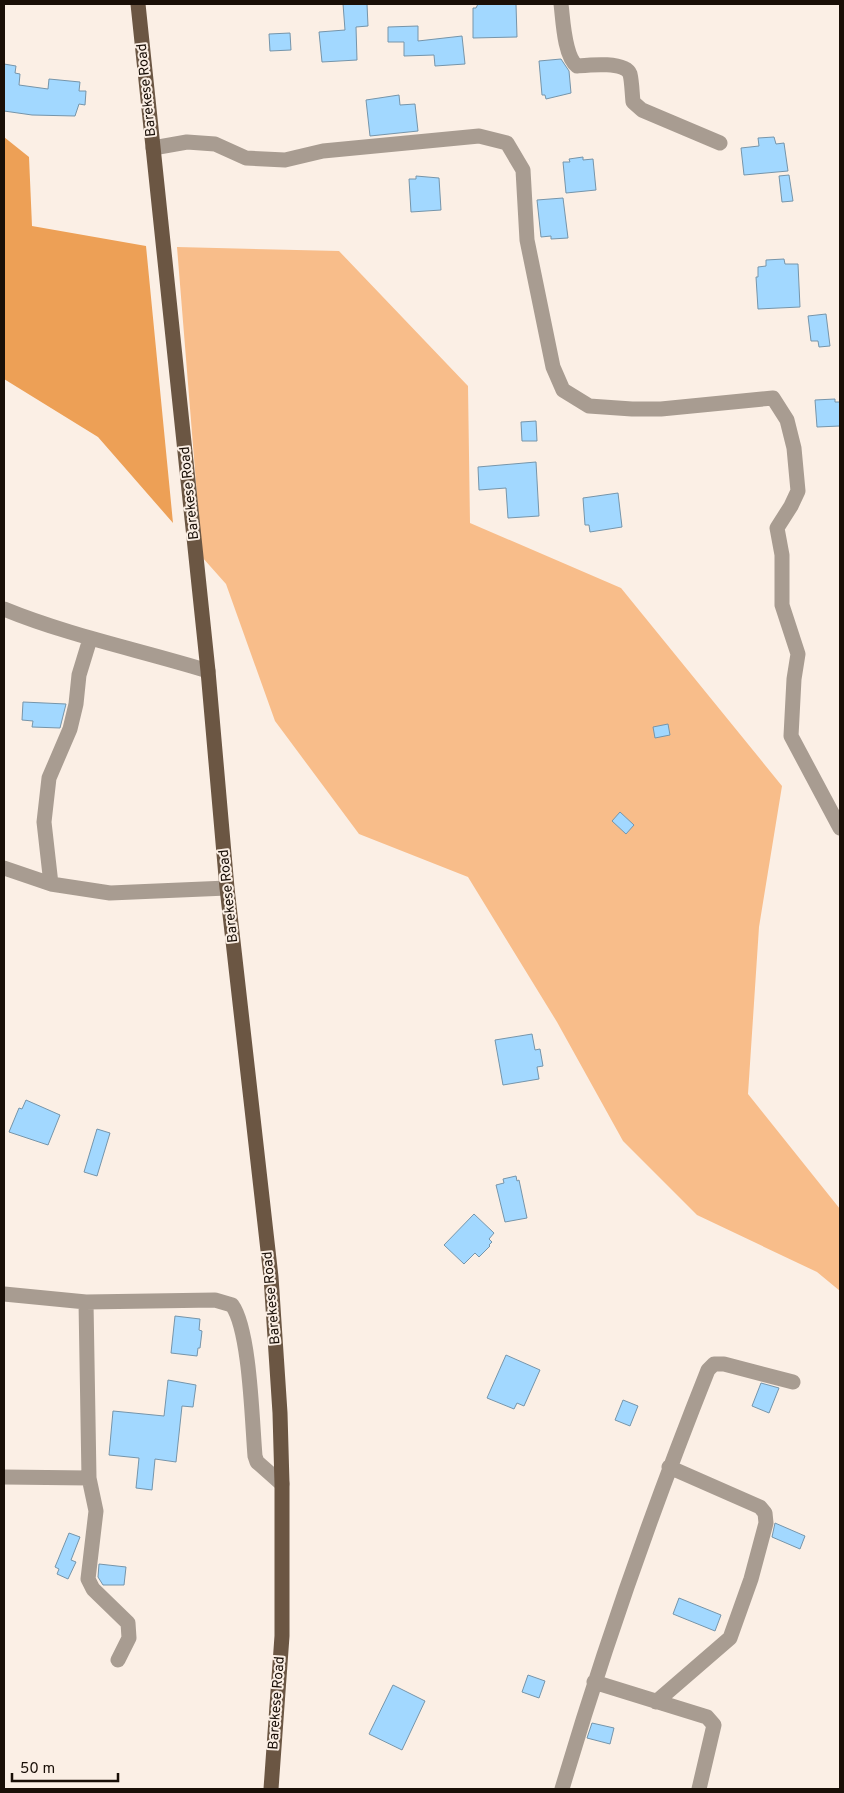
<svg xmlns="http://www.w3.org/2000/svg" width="844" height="1793" font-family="Overpass,sans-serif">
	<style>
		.green { fill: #f8bd8a }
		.forest { fill: #eda056 }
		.building { fill: #a2d8ff; stroke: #7695aa }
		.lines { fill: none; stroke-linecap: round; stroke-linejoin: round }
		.minor { stroke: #a89c91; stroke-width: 15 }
		.major { stroke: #6b5643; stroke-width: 15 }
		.labels { text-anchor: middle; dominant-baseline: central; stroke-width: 4; stroke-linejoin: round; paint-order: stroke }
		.street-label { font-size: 14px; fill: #190f07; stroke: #fbefe5 }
	</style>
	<rect width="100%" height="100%" fill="#fbefe5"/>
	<!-- green -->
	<path class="green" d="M177 247 339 251 468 386 470 523 621 588 782 786 759 927 748 1094 840 1209V1291L817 1272 697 1215 623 1141 557 1022 468 877 359 834 275 721 226 584 202 557Z"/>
	<!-- forest -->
	<path class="forest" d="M4 137 29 157 32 226 146 246 173 523 98 437 4 379Z"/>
	<!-- building -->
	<path class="building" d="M343 4H367L368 26 356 27 357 60 322 62 319 32 345 30Z
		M478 4H516L517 37 473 38V8H476Z
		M418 26V41L462 36 465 64 435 66 434 55 404 56V42H388V27Z
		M290 33 291 50 270 51 269 34Z
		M561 59 569 71 571 93 546 99 545 95H542L539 61Z
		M4 64 16 66 15 73 20 74 19 85 48 89 49 79 80 82 79 91H86L85 105 79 104 75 116 32 115 4 111Z
		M399 95 400 105 415 104 418 131 370 136 366 100Z
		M774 137 776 144 784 143 788 171 744 175 741 148 759 146 758 138Z
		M583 157V160L593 159 596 190 566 193 563 162H570L569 159Z
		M789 175 793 201 782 202 779 176Z
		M416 176 439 178 441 210 411 212 409 179H416Z
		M563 198 568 238 551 239V236L541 237 537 200Z
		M784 259 785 264H798L800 307 758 309 756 277H758V267L766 266V260Z
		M826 314 830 346 819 347 818 341H811L808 316Z
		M835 399V402H840V426L817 427 815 400Z
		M536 421 537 441H522L521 422Z
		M536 462 539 516 508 518 506 488 479 490 478 467Z
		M618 493 622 527 590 532 589 525H585L583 498Z
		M23 702 66 704 60 728 32 727 33 721 22 720Z
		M668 724 670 735 655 738 653 727Z
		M620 812 634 825 626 834 612 821Z
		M532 1034 535 1050 540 1049 543 1066 537 1067 539 1079 503 1085 495 1040Z
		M26 1100 60 1115 48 1145 9 1132 19 1108 22 1109Z
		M97 1129 110 1133 97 1176 84 1172Z
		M516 1176 517 1181 519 1180 527 1218 505 1222 496 1185 504 1183 503 1179Z
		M474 1214 494 1233 489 1239 492 1242 489 1245 490 1246 479 1257 475 1253 464 1264 444 1245Z
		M175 1316 200 1319 199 1330 202 1331 200 1348H198L197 1356 171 1353Z
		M506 1355 540 1370 524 1406 517 1403 514 1409 487 1398Z
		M168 1380 196 1385 193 1407 182 1406 176 1462 155 1459 152 1490 136 1488 139 1458 109 1455 113 1411 164 1416Z
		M761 1383 779 1388 769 1413 752 1406Z
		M623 1400 638 1406 630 1426 615 1420Z
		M775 1523 805 1536 800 1549 772 1537Z
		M69 1533 80 1537 71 1560 76 1562 68 1579 57 1574 59 1569 55 1567Z
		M99 1564 126 1567 124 1585H103L98 1577Z
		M679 1598 721 1615 715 1631 673 1614Z
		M528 1675 545 1681 539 1698 522 1692Z
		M393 1685 425 1701 402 1750 369 1734Z
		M592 1723 614 1728 610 1744 587 1738Z"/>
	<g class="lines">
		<!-- minor -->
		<path class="minor" d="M561 4C563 19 564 56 577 66 588 65 625 61 630 74 632 82 632 93 633 102L642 110 720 143
			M153 148 187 142 215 144 246 158 285 160 323 151 479 136 507 143 523 170 527 240 553 367 563 390 589 406 632 409H661L773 398 787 420 794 448 798 491 791 506 777 528 782 555V605L798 654 794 679 791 736 840 828
			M4 609C70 636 140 650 208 671
			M4 868 51 884 110 893 227 888
			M51 884 44 822 49 778 70 729 76 704 79 675 90 639
			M4 1294 86 1302 215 1300 232 1305C250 1330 252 1421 255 1456L257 1462 282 1484
			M86 1302 89 1478 96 1511 88 1579 93 1589 128 1623 129 1638 118 1660
			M4 1477 89 1478
			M594 1682 707 1717 714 1725 699 1789
			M656 1702 730 1638 751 1579 766 1523 765 1513 760 1507 669 1467
			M562 1789C604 1647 653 1508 708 1370L714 1364H724L793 1382"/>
		<!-- major -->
		<path class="major" d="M138 4 208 671 227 888 271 1277 280 1413 282 1484V1636L271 1789"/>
	</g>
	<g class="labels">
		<!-- street labels -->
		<g class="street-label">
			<text transform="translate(147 90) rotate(-96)">Barekese Road</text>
			<text transform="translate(190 493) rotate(-96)">Barekese Road</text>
			<text transform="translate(229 896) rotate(-96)">Barekese Road</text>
			<text transform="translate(272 1298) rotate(-95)">Barekese Road</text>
			<text transform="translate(277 1703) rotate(-86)">Barekese Road</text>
		</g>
	</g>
	<!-- border -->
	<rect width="844" height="1793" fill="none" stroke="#190f07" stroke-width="10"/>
	<!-- scale -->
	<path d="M12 1773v8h106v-8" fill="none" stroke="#190f07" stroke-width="2.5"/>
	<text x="20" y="1773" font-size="15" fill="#190f07" stroke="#fbefe5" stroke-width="4" paint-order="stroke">50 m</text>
</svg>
